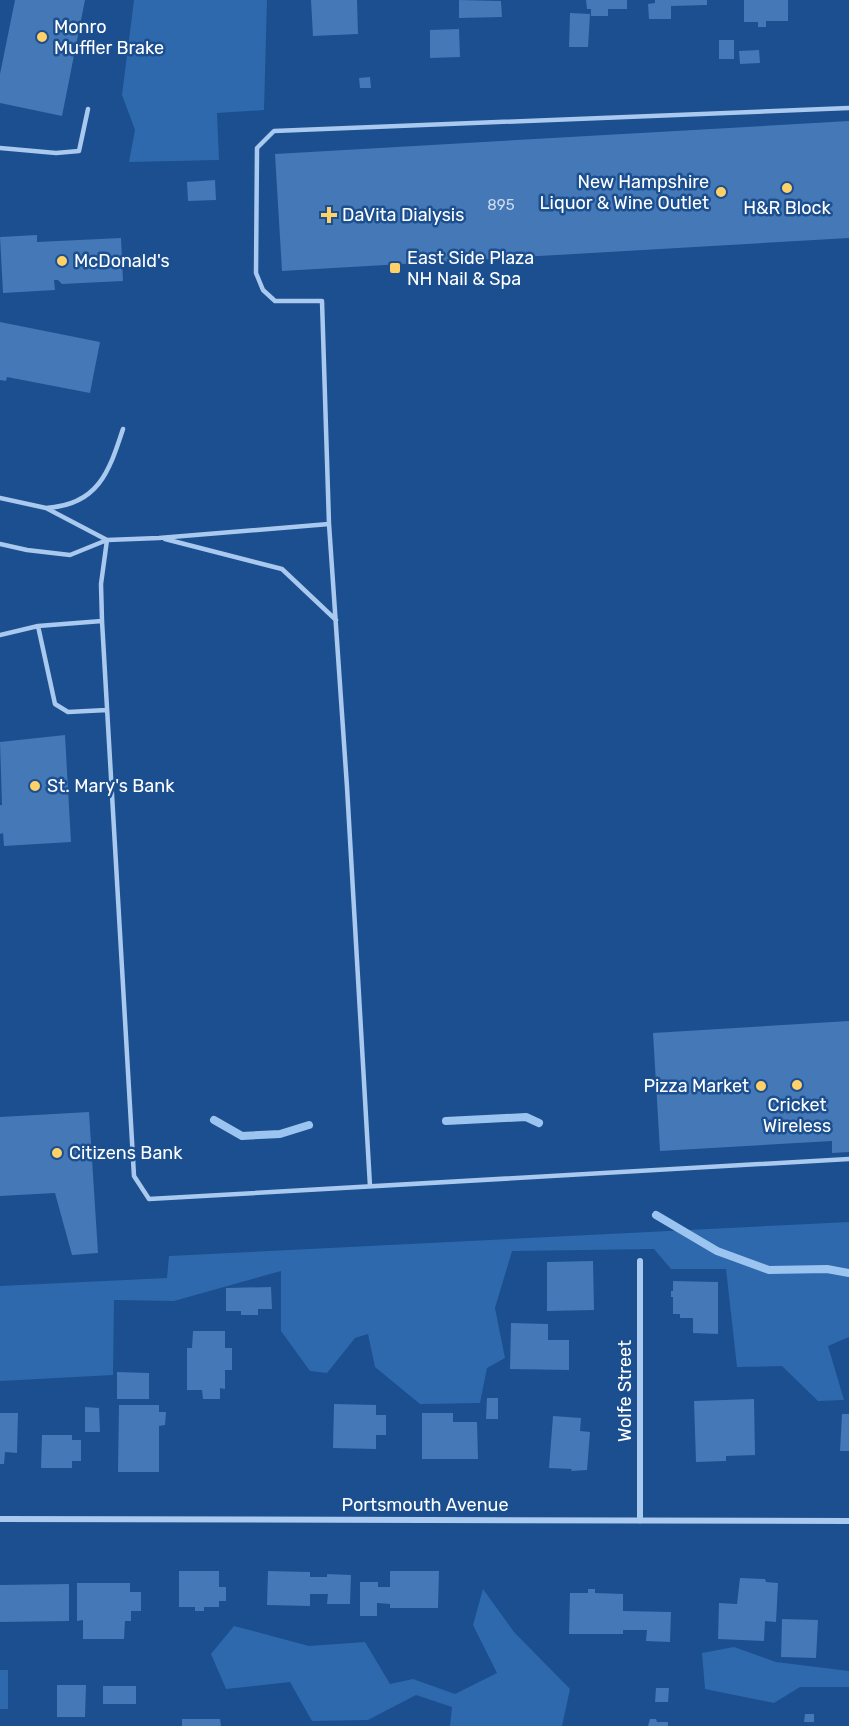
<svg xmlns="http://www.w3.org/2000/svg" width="849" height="1726" font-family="Rubik,sans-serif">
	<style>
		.green { fill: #2e69ad }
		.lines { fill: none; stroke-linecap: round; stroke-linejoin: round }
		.stream { stroke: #9cc4f0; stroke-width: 8 }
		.building { fill: #4478b7 }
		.service { stroke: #a9c9ee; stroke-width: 4.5 }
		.minor { stroke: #a9c9ee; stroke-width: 6 }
		.poi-dot { fill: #ffd166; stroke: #1b4f8f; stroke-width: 2 }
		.labels { text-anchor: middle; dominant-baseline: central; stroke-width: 5; stroke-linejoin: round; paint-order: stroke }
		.number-label { font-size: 15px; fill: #d0dded }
		.poi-label { font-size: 18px; fill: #fff; stroke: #1b4f8f; text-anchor: start }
		.street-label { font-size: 18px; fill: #fff; stroke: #1b4f8f }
	</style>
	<rect width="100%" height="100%" fill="#1b4f8f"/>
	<!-- green -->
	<path class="green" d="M134 0H267L264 110 217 113 219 160 129 162 135 130 122 95Z
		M849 1222V1337L828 1346 844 1400 818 1401 782 1366 737 1367 726 1269H671L654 1249 512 1251 495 1308 505 1358 487 1368 480 1403 420 1404 375 1367 368 1334 355 1338 327 1373 310 1371 281 1331V1271L174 1301 114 1300 113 1375 0 1381V1286L167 1278 169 1256Z
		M483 1589 514 1632 570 1689 562 1726H450L452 1707 416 1695 368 1720 312 1721 290 1682 226 1689 211 1654 234 1626 309 1646 365 1642 390 1684 413 1679 455 1694 497 1673 473 1625Z
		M734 1647 776 1662 849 1671V1687H800L774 1703 705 1689 702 1653Z
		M0 1670H8V1709H0Z"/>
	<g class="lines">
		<!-- stream -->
		<path class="stream" d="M214 1120 242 1136 280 1134 309 1125
			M446 1121 526 1117 539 1123
			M656 1215 717 1251 769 1270 827 1269 849 1273"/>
	</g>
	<!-- building -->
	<path class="building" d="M15 0H85L62 116 0 103V74Z
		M311 0H357L358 34 313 36Z
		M459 0 501 1 502 17 459 18Z
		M586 0H627V9H608V16H591V9H587Z
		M655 0H707V5L671 6V19H649L648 4 655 3Z
		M744 0H788V21H766V27H758V22H744Z
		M570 13 590 14 588 47H569Z
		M459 29 460 57 430 58V30Z
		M719 40H734V59H719Z
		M759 50 760 63 740 64 739 51Z
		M370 77 371 88H360L359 78Z
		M849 121V238L282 271 275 154Z
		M215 180 216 200 188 201 187 182Z
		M37 235V242L121 238 123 281 62 284 58 280H54L55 290 3 293 0 237Z
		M0 322 100 342 90 393 7 377 6 381 0 380Z
		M65 735 71 842 4 846 3 833 0 834V805H2L0 742Z
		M849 1021V1152L832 1153V1141L660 1151 653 1033Z
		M89 1112 98 1253 72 1255 55 1193 0 1196V1117Z
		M593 1261 594 1310 547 1311V1262Z
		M673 1281 718 1282V1334L693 1333V1318H680V1314H673V1297H671V1291H673Z
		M271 1287 272 1309H258V1315H241V1311H226V1288Z
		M511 1323 548 1324V1340H569V1370L510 1369Z
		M193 1331H225V1348H232V1370H225V1389L220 1388V1399H203L202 1390H187V1348H192Z
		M117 1372 149 1373V1399H117Z
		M487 1398H498V1419H486Z
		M754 1399 755 1455 726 1456V1461L696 1462 694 1401Z
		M334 1404 376 1405V1415H386V1435H376V1449L333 1448Z
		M119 1405H159V1412H166L165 1425 159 1426V1472H118Z
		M85 1407 99 1408 100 1432H85Z
		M0 1413H18L17 1453 5 1452 4 1464H0Z
		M422 1413H453V1422H477L478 1459H422Z
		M842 1414H849V1451H840Z
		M553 1416 581 1418 580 1431 590 1432 587 1470 571 1471 572 1469 549 1468Z
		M42 1435H72V1440H81V1461H72V1468H41Z
		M179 1571H219V1587H226V1601H219V1607H204V1611H195V1607H179Z
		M268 1571 310 1572V1577H327V1574L351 1575 350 1604H327L328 1594H310V1606L267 1605Z
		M390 1571H439L438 1608H390V1604L377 1603V1616H360V1582H378V1587H390Z
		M740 1578 765 1579 766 1582 778 1583 776 1622 765 1621 764 1641 718 1639 719 1603 737 1604Z
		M77 1583H130V1592H141V1611H131V1621H125L124 1639H83V1620L77 1621Z
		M69 1584V1621L0 1622V1585Z
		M588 1589H595V1593L623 1594V1611L671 1612 670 1642 646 1641 647 1630H623V1634H569L570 1593H588Z
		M782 1619 818 1620 816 1658 781 1657Z
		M57 1685H86L85 1717H57Z
		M103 1686H136V1704H103Z
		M656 1688H669L668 1702H655Z
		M805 1714H814V1722H804Z
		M182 1719H220L221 1726H182Z
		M650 1719H656L657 1722H668V1726H648Z"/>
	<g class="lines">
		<!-- service -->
		<path class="service" d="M0 148 56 153 79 151 88 109
			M0 498 46 508 107 540
			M46 508C98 505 109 472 123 429
			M165 539 282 569 336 620
			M107 540 101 584 102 621 134 1176 149 1199 849 1159
			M0 544 27 550 70 555 107 540 159 538 329 524
			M38 626 55 704 68 712 107 710
			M0 635 38 626 102 621
			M370 1186 347 787 329 524 322 301H275L263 290 256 273 257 148 274 131 849 108"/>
		<!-- minor -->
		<path class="minor" d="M640 1261V1521
			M0 1519 849 1521"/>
	</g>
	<!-- markers -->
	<g class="poi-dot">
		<circle cx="42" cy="37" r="6"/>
		<circle cx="787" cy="188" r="6"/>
		<circle cx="721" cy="192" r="6"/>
		<path d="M326 206h6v6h6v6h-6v6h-6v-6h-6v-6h6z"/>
		<circle cx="62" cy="261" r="6"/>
		<rect x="389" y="262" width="12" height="12" rx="3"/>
		<circle cx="35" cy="786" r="6"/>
		<circle cx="797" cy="1085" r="6"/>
		<circle cx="761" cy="1086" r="6"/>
		<circle cx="57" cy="1153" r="6"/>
	</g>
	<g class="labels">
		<!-- number labels -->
		<g class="number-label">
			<text x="501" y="205">895</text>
		</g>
		<!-- poi labels -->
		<g class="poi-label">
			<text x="54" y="27">Monro<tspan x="54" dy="21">Muffler Brake</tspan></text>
			<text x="709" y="182" text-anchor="end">New Hampshire<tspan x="709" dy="21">Liquor &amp; Wine Outlet</tspan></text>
			<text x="787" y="208" text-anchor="middle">H&amp;R Block</text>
			<text x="342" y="215">DaVita Dialysis</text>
			<text x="407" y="258">East Side Plaza<tspan x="407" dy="21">NH Nail &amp; Spa</tspan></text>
			<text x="74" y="261">McDonald's</text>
			<text x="47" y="786">St. Mary's Bank</text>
			<text x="749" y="1086" text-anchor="end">Pizza Market</text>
			<text x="797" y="1105" text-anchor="middle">Cricket<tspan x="797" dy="21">Wireless</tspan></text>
			<text x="69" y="1153">Citizens Bank</text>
		</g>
		<!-- street labels -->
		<g class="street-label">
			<text transform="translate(625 1391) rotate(-90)">Wolfe Street</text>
			<text x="425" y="1505">Portsmouth Avenue</text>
		</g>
	</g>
</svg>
